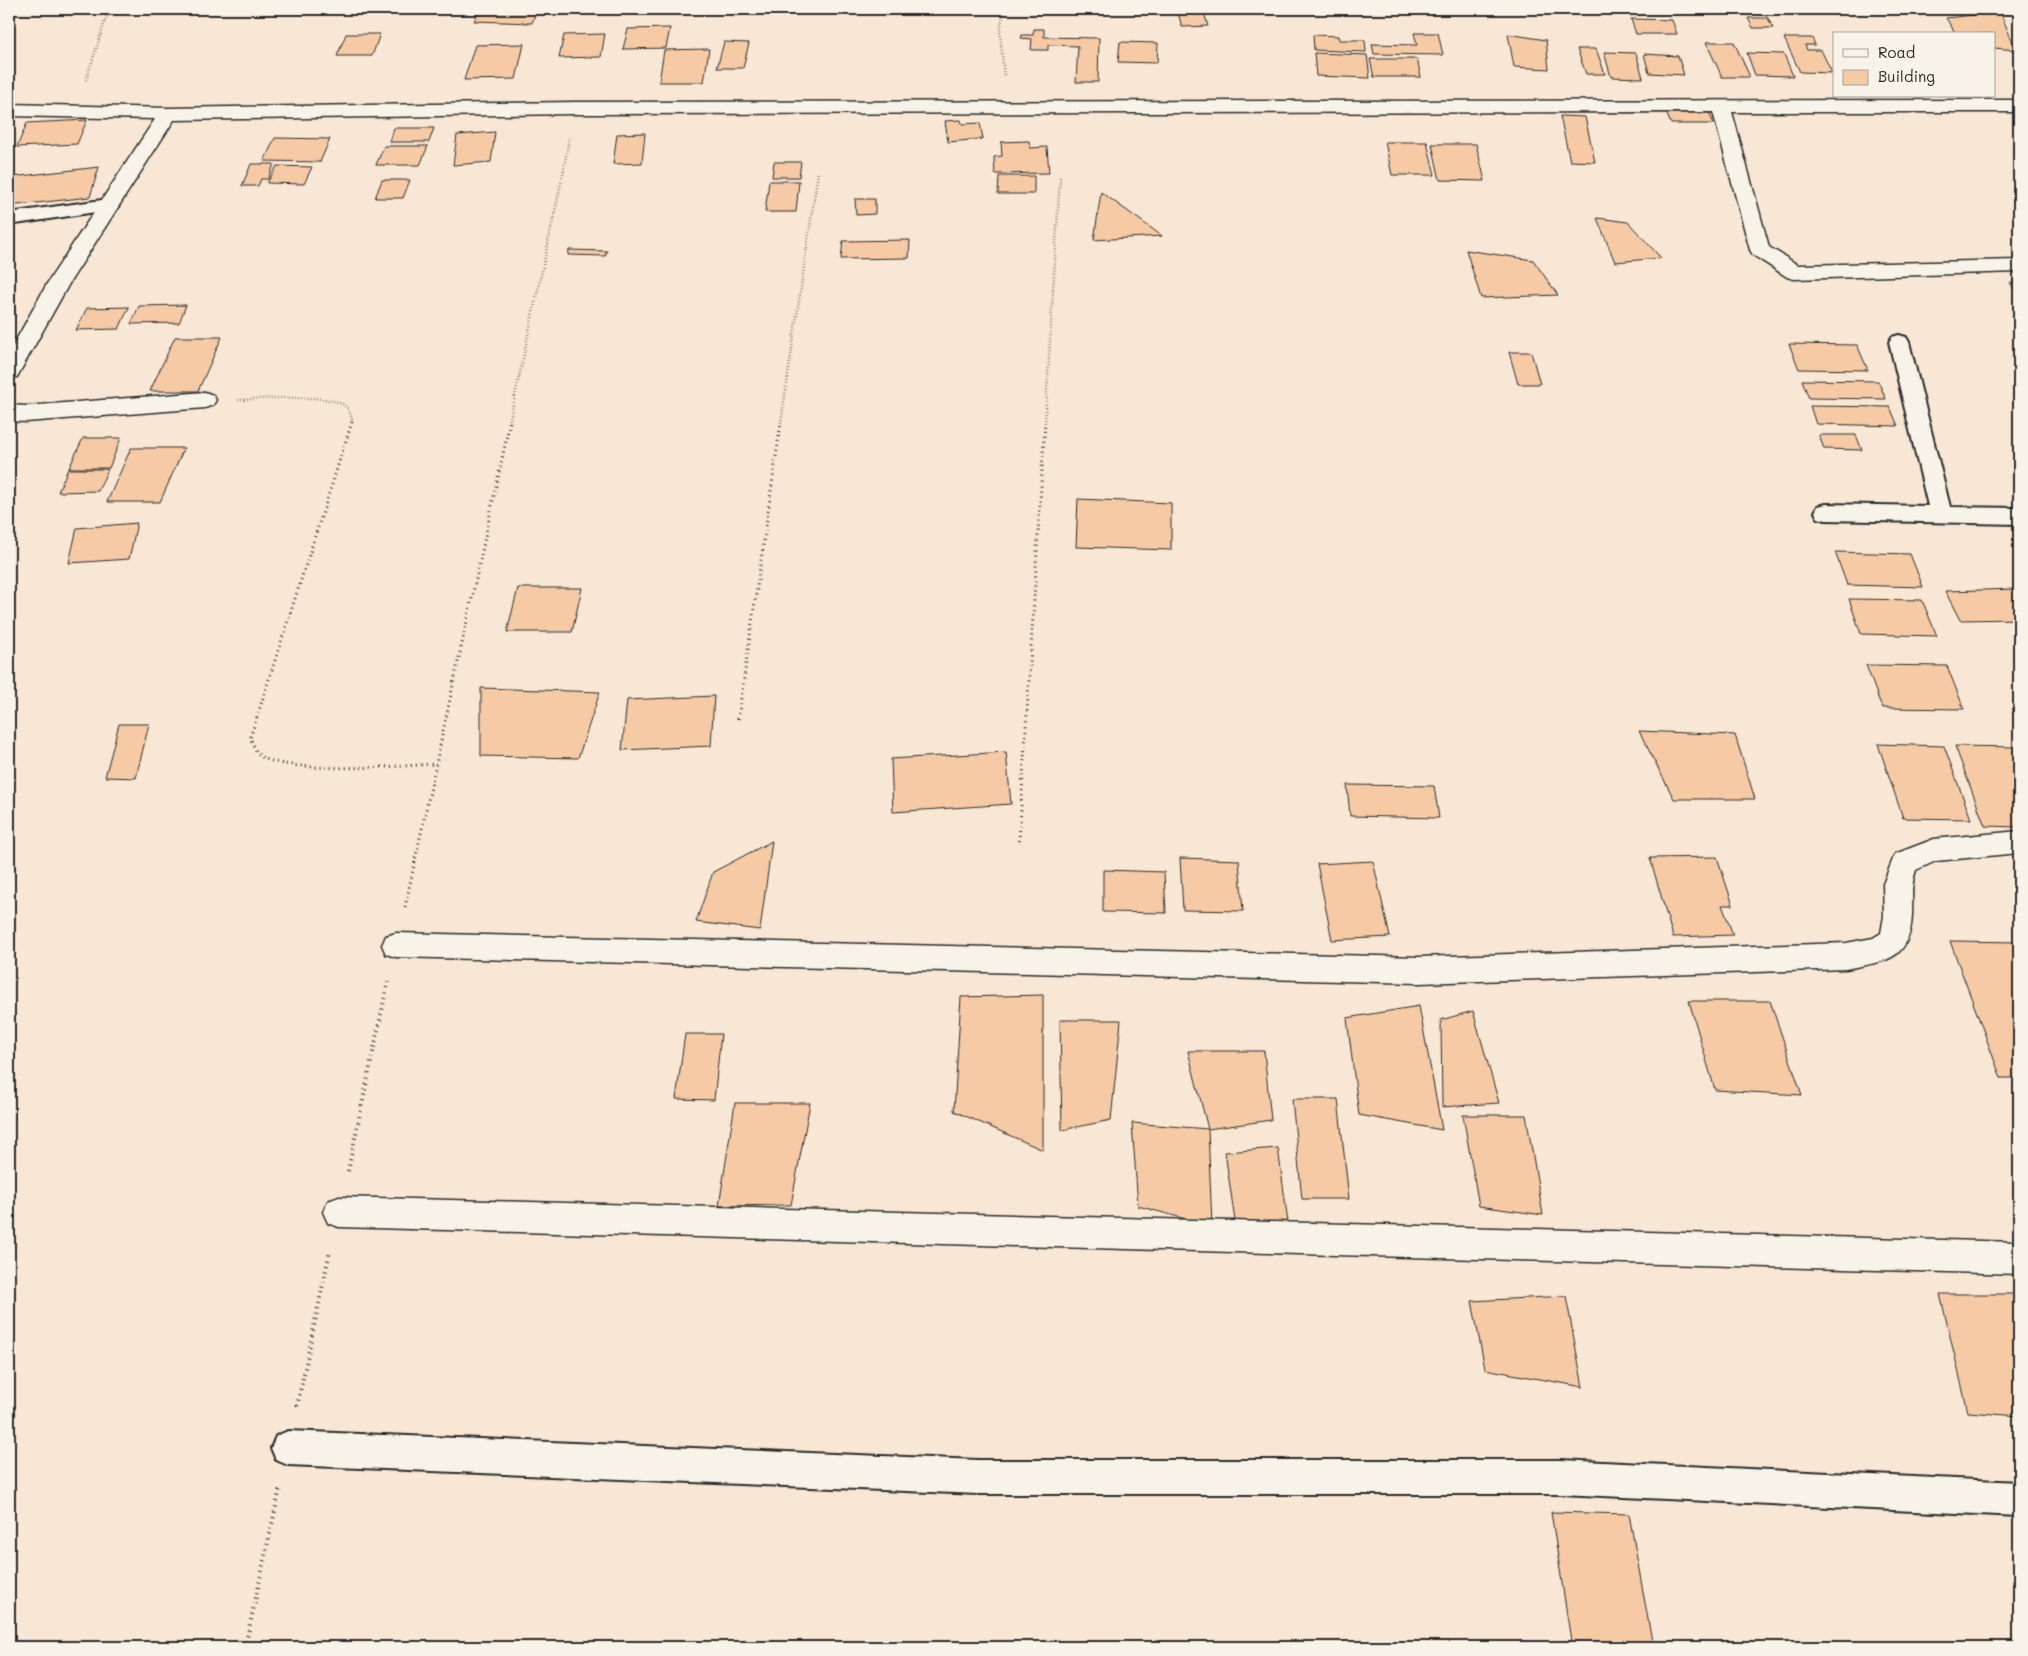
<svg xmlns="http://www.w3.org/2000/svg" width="2028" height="1656" font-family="Mali,sans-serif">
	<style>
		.building { fill: #f6caa5; stroke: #2b2b2b }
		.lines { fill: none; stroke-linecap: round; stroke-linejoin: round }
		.service-casing { stroke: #2b2b2b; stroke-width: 4 }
		.minor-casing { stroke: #2b2b2b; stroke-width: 3 }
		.path-far2 { stroke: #2b2b2b; stroke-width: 2.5; stroke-dasharray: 0.5 2.5; stroke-linecap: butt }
		.path-far1 { stroke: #2b2b2b; stroke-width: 3; stroke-dasharray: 1 4; stroke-linecap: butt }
		.path { stroke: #2b2b2b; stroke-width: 4; stroke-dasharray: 1 4.5; stroke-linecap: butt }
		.service { fill: #f7f3e8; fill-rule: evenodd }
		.minor { fill: #f7f3e8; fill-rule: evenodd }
	</style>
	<rect width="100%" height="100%" fill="#f7e7d4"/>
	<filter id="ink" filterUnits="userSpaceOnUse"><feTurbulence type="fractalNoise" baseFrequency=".02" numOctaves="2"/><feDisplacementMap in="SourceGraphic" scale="10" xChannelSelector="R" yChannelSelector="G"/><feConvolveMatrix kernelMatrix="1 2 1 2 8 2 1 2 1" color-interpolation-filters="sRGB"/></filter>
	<g filter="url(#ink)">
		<!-- building -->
		<path class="building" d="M480 9H537L532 23 474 21Z
			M1177 9H1203L1208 26 1182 27Z
			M2000 12 2016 50 1994 48V34H1956L1946 18Z
			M1748 18H1768L1773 28H1753Z
			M1631 19 1672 20 1677 34H1636Z
			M670 28 666 48 623 49 628 29Z
			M1034 29H1044V37L1099 38 1098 82H1076L1078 46 1048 45V50H1031L1032 39 1021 38 1022 35H1033Z
			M1414 33H1438L1443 55 1374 54 1372 44 1417 45Z
			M346 34H380L372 56H337Z
			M605 34 601 57 559 58 564 35Z
			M1508 34 1546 40 1549 69 1514 67Z
			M1313 35 1338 36 1339 40H1365L1366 52 1314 50Z
			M1784 38H1812L1815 45H1805L1807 50H1821L1832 73 1800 72Z
			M724 42 749 43 743 68H717Z
			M1120 42 1158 43 1157 63 1118 62Z
			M1706 42H1734L1750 77H1722Z
			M524 44 516 79 464 80 475 45Z
			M709 49 704 82H659L664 50Z
			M1577 49H1596L1605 74H1586Z
			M1604 52 1636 53 1643 78 1611 77Z
			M1314 53 1367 55 1370 78 1316 76Z
			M1747 53 1784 54 1793 76 1755 75Z
			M1644 54 1678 56 1684 75 1649 73Z
			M1370 59H1417L1421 77H1374Z
			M1665 110H1708L1714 124H1671Z
			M1560 116 1585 117 1595 162 1570 161Z
			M87 120 77 144 17 147 27 123Z
			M961 120 962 124 980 123 983 139 948 142 945 121Z
			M394 128H434L429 142H390Z
			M495 132 491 162 453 165 457 135Z
			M645 133 642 163 613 164 617 134Z
			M275 138 330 139 320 162 264 161Z
			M1029 141 1030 148 1047 147 1049 173 995 174 994 157 1002 156 1001 142Z
			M1385 142H1427L1435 175H1392Z
			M1432 144H1476L1485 181 1440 180Z
			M384 146H428L420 165H376Z
			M774 162H801L799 177H772Z
			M251 164H274L268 179H261L258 186H242Z
			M277 166 312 167 304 184 267 183Z
			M99 167 90 197 9 206V185L12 177Z
			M999 176H1034V194H998Z
			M382 180H410L403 198H375Z
			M769 181H799L796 212H765Z
			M1101 192 1162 236 1094 240Z
			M855 199H875V214L856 215Z
			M1597 218 1628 222 1661 258 1615 262Z
			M910 240 909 258 841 259 843 241Z
			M569 250 607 251 605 256 568 255Z
			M1466 250 1533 260 1558 295 1481 298Z
			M2010 283H2019V295Z
			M186 305 179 323 131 324 139 306Z
			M129 307 119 329 76 330 87 308Z
			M175 337H222L198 391H150Z
			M1789 344 1857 345 1868 370 1799 369Z
			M1509 352H1531L1540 384H1518Z
			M1802 380 1878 381 1886 399 1809 398Z
			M1810 406 1890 407 1898 426 1816 424Z
			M1819 435H1856L1862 450 1824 449Z
			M83 438H121L109 468H69Z
			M131 448H184L160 502H107Z
			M68 469H108L98 491 58 492Z
			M1078 499 1171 503V550L1076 547Z
			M137 523 129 559 69 563 77 528Z
			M1835 552 1910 554 1923 587 1847 585Z
			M518 588H582L572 632H507Z
			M2019 589V619L1960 620 1945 591Z
			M1849 599 1922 600 1937 636 1861 634Z
			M1866 665 1947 666 1964 709 1882 708Z
			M481 688 600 692 578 758 481 756Z
			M714 696 711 746 622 750 627 700Z
			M119 724H149L136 778 105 777Z
			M1639 731 1735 735 1755 799H1674Z
			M1878 744 1944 746 1971 819 1903 818Z
			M1955 746 2015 747 2019 757V827L1985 826Z
			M1006 752 1011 804 893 812 891 759Z
			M1347 785 1434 786 1439 818 1350 816Z
			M772 841 760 930 696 922 713 872Z
			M1717 857 1733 905H1722L1733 935 1673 937 1650 858Z
			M1180 858 1239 860 1243 911 1183 910Z
			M1373 861 1390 937 1332 940 1317 864Z
			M1103 870 1164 872 1166 913 1103 912Z
			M1950 941 2019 942V1078H2001Z
			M1043 995V1150L954 1111 961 997Z
			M1689 1001H1770L1802 1095 1715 1090Z
			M1419 1006 1442 1130 1359 1115 1347 1018Z
			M1473 1011 1499 1103 1442 1107 1441 1020Z
			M1060 1020H1121L1111 1120 1062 1130Z
			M685 1034H721L714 1100 676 1099Z
			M1188 1051H1264L1271 1120 1208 1129Z
			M1292 1099H1338L1349 1199H1302Z
			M735 1103H810L791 1205 719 1206Z
			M1463 1115H1526L1543 1215 1479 1206Z
			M1132 1123 1208 1129 1212 1226 1138 1206Z
			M1278 1148 1289 1230 1235 1221 1225 1152Z
			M1940 1294H2018L2019 1416 1968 1412Z
			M1566 1296 1583 1387 1485 1369 1472 1301Z
			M1551 1512 1629 1514 1653 1647H1572Z"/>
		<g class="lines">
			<!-- service casing -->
			<g class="service-casing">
				<path id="service" d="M109 199 116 201 119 205 116 209 9 225V213Z
					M1899 335 1906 337 1909 342 1950 507 2019 508V524L1826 520 1818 518 1815 512 1818 506 1826 504 1928 506 1889 342 1892 337Z
					M288 1431 978 1460H1561L2019 1482V1516L1561 1494H978L288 1465 276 1460 271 1448 276 1436Z"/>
			</g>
			<!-- minor casing -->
			<g class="minor-casing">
				<path id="minor" d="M2019 100V112H1732L1769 247 1798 265 2019 260V272L1794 279 1787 277 1753 255 1750 250 1713 112 574 114 174 120 70 282 17 377 9 379V353L48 282 155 119 9 116V104L168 108 574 102Z
					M205 392 213 395 216 400 213 405 205 408 26 422 9 421V405L26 406Z
					M2019 831V853L1936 861 1916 870C1910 888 1913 897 1912 915 1910 962 1884 961 1846 969L1419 983 396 957 386 954 382 945 386 936 396 933 1419 957 1846 943 1873 938 1881 933 1884 916 1883 884 1895 854 1934 839Z
					M339 1197 2019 1242V1274L339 1227 328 1223 323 1212 328 1201Z"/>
			</g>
			<!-- path-far2 -->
			<path class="path-far2" d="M1004 9 1000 31 1004 77
				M86 80 109 9
				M238 400C259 399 330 393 345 406 350 410 351 417 353 423
				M509 423 563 174 569 138
				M781 423 818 172
				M1045 423 1060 176"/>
			<!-- path-far1 -->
			<path class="path-far1" d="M352 422 250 738C253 743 255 751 259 755 284 775 401 766 436 764
				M738 719 781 422
				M1019 841 1045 422
				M405 907 510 422"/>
			<!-- path -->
			<path class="path" d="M348 1171 388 982
				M297 1406 330 1251
				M245 1647 280 1488"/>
			<!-- service -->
			<use href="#service" class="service"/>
			<!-- minor -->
			<use href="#minor" class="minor"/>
		</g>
	</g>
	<!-- margin -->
	<rect width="2028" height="1656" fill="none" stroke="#f7f3e8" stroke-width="30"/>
	<rect x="15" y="15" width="1998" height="1626" fill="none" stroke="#2b2b2b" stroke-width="2" filter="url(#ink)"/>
	<!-- legend -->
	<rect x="1833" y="32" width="162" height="65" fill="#f7f3e8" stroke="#a5a39c"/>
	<rect x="1843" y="49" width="25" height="8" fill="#f7f3e8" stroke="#a5a39c"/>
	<text x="1878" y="58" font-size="15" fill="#2b2b2b">Road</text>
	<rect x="1843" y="70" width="25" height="15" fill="#f6caa5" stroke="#a5a39c"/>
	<text x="1878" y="82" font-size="15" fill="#2b2b2b">Building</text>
</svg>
